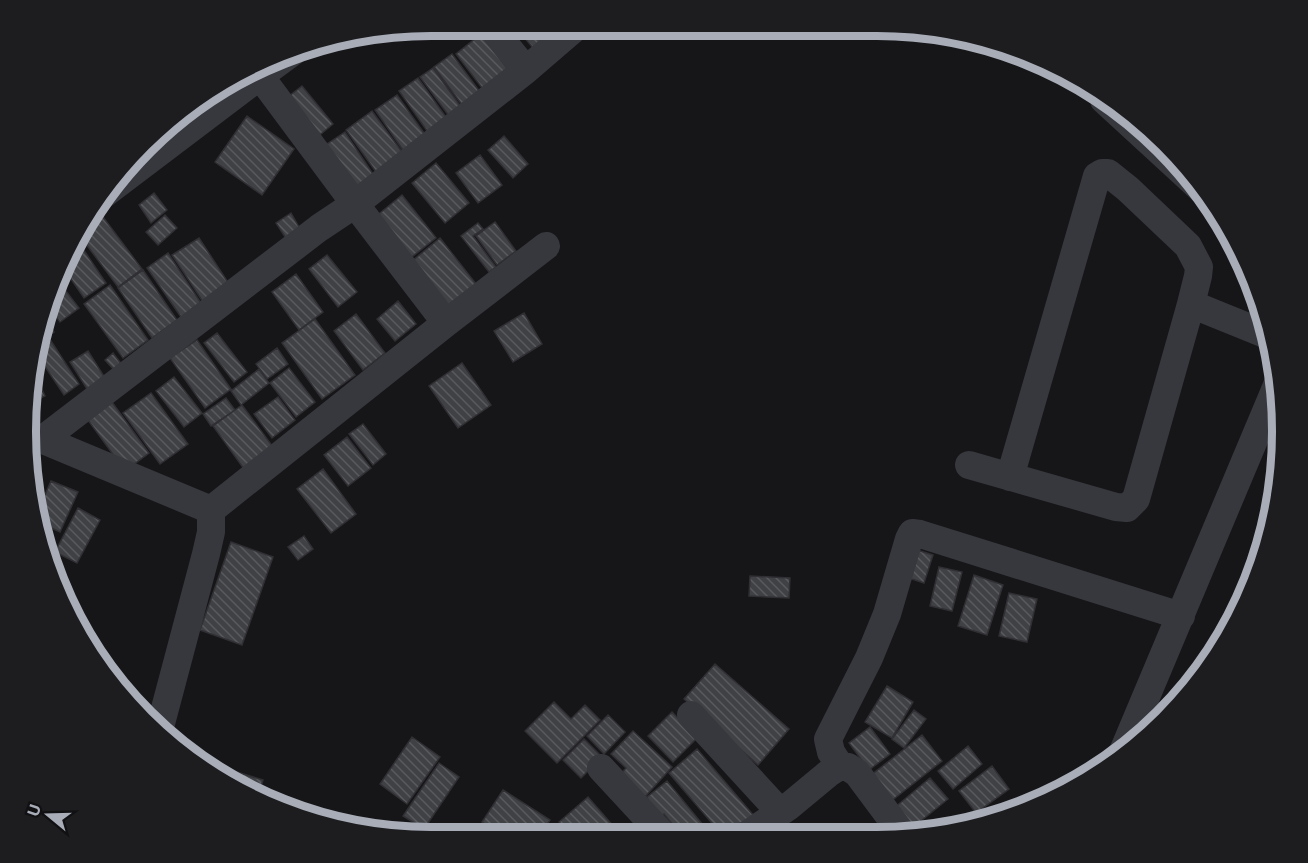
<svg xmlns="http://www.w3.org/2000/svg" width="1308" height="863" font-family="'Open Sans',sans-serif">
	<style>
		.building { fill: url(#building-back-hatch); stroke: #303034; stroke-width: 1.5 }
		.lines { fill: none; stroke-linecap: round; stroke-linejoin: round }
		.minor { stroke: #37383d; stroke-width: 28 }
		.rim { fill: none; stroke: #a8adb8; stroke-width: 8 }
	</style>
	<defs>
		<pattern id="building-back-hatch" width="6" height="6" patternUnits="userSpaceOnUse" patternTransform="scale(1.5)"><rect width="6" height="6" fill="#404145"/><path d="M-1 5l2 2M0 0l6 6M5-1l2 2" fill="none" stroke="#595a5e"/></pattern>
	</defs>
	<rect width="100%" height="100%" fill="#161618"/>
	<!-- building -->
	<path class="building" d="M515 26H544L550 34 533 48Z
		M481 34 514 77 489 97 456 54Z
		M452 54 483 96 465 109 434 67Z
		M433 68 464 111 452 120 420 77Z
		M418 78 451 124 432 138 399 91Z
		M302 86 333 124 315 139 284 100Z
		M397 95 429 140 407 156 375 110Z
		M372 111 408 160 381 179 346 130Z
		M247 116 294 149 262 195 215 162Z
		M345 132 379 183 358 197 324 146Z
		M504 136 528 164 513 178 488 150Z
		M480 155 502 185 478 203 456 173Z
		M436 163 469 203 445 223 412 183Z
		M154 193 167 210 151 223 139 205Z
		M402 195 436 238 408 260 375 217Z
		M291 213 303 234 289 243 276 223Z
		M165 215 177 228 158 245 146 232Z
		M103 217 142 269 118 287 80 236Z
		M495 222 516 251 497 265 476 236Z
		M478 223 483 229 473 236 496 267 489 272 461 236Z
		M199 238 233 290 207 308 172 255Z
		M440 238 480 289 452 311 412 261Z
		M77 240 106 283 84 298 62 266Z
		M168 253 201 303 181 317 147 268Z
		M327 255 357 292 338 307 309 269Z
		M143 270 177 320 152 338 118 288Z
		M296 274 323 312 299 330 272 292Z
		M56 278 79 308 60 322 49 307Z
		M110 285 148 340 123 358 84 304Z
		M398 301 416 324 395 341 377 319Z
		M524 313 542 344 513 362 494 331Z
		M356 314 385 353 363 370 334 331Z
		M315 319 355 375 322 399 282 343Z
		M46 320 54 332 41 340Z
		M217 333 247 372 234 382 204 343Z
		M197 340 231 389 205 408 170 358Z
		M51 341 79 384 64 395 38 356 40 348Z
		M277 348 288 364 267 379 256 364Z
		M88 351 105 378 87 389 70 362Z
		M113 353 122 365 115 371 105 360Z
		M462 363 491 405 458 428 429 386Z
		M289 368 315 402 296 417 270 383Z
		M259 369 269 383 241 405 231 391Z
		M174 377 202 413 184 427 156 391Z
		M37 379 45 396 26 405 32 382Z
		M151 393 188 444 160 464 123 413Z
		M278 397 295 420 272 438 254 414Z
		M109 398 149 453 125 471 85 416Z
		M226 398 235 410 211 426 203 414Z
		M242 405 273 447 244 469 213 426Z
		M363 424 386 454 373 465 349 434Z
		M347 437 371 468 348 486 324 455Z
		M323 469 356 514 331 533 297 489Z
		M51 481 78 492 60 532 38 522 37 513Z
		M78 508 100 520 77 563 55 552Z
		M304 536 313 549 298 560 288 547Z
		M231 542 273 557 242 645 200 630Z
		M914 549 933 555 924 583 906 577Z
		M939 567 962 572 952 611 930 606Z
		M974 575 1003 585 987 635 958 626Z
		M750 576 790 578 789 598 749 596Z
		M1009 593 1037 599 1027 642 999 636Z
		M715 664 789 729 758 765 684 699Z
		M887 686 913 702 892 738 865 722Z
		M554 702 571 719 585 705 600 720 557 763 525 731Z
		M914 710 926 719 904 748 892 739Z
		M672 712 697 738 673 762 648 736Z
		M608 715 625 732 604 754 587 736Z
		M870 727 890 754 869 770 849 743Z
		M633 731 672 767 643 799 619 776 626 768 611 754Z
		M922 735 942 761 890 802 870 776Z
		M412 737 440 757 407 804 380 784Z
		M584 739 602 757 581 778 563 760Z
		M968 746 982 764 953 789 938 771Z
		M697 749 754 816 731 836H723L669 773Z
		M439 763 459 777 424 829 403 816Z
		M992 766 1009 789 976 813 959 791Z
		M230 770 263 780 258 797 228 779Z
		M930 778 948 799 911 829 894 808Z
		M667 781 712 836H688L685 832 681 836 673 835 668 829 673 825 664 814 657 820 647 797Z
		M503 790 550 820 540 835H489L492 830 482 822Z
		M588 797 621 835H570L559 822Z
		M304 803 329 814 327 818 301 810Z"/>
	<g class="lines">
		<!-- minor -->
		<path class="minor" d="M491 27 526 70
			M255 70 260 76 294 51
			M1104 100 1202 190
			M446 323 355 204 526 70 576 27
			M29 434 211 510V532L206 554 159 731
			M43 439 319 228 355 204 260 76 104 194
			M969 465 1116 507 1127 508 1136 499 1191 304 1270 336
			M1010 477 1097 176 1102 173H1108L1128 189 1188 246 1199 267 1198 276 1191 304
			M211 510 446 323 546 246
			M691 715 780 812
			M1122 754 1278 383
			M840 766 831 752 828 739 869 658 887 614 909 539 912 533 920 534 1181 616
			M601 768 663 835
			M745 836 788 807 829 773 840 766 848 767 857 773 904 836"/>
	</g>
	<!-- crop -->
	<path d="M0 0H1308V863H0ZM431 36H877A395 395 0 0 1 1272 431V432A395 395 0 0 1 877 827H431A395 395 0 0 1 36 432V431A395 395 0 0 1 431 36Z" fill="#1d1d20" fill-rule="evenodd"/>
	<path class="rim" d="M431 36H877A395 395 0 0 1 1272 431V432A395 395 0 0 1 877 827H431A395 395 0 0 1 36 432V431A395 395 0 0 1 431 36Z"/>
	<!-- north arrow -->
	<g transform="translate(48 815) rotate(289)" stroke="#111113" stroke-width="4.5" paint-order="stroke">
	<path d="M0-4.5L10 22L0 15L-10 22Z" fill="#a8adb8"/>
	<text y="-9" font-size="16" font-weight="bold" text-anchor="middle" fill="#a8adb8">U</text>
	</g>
</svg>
